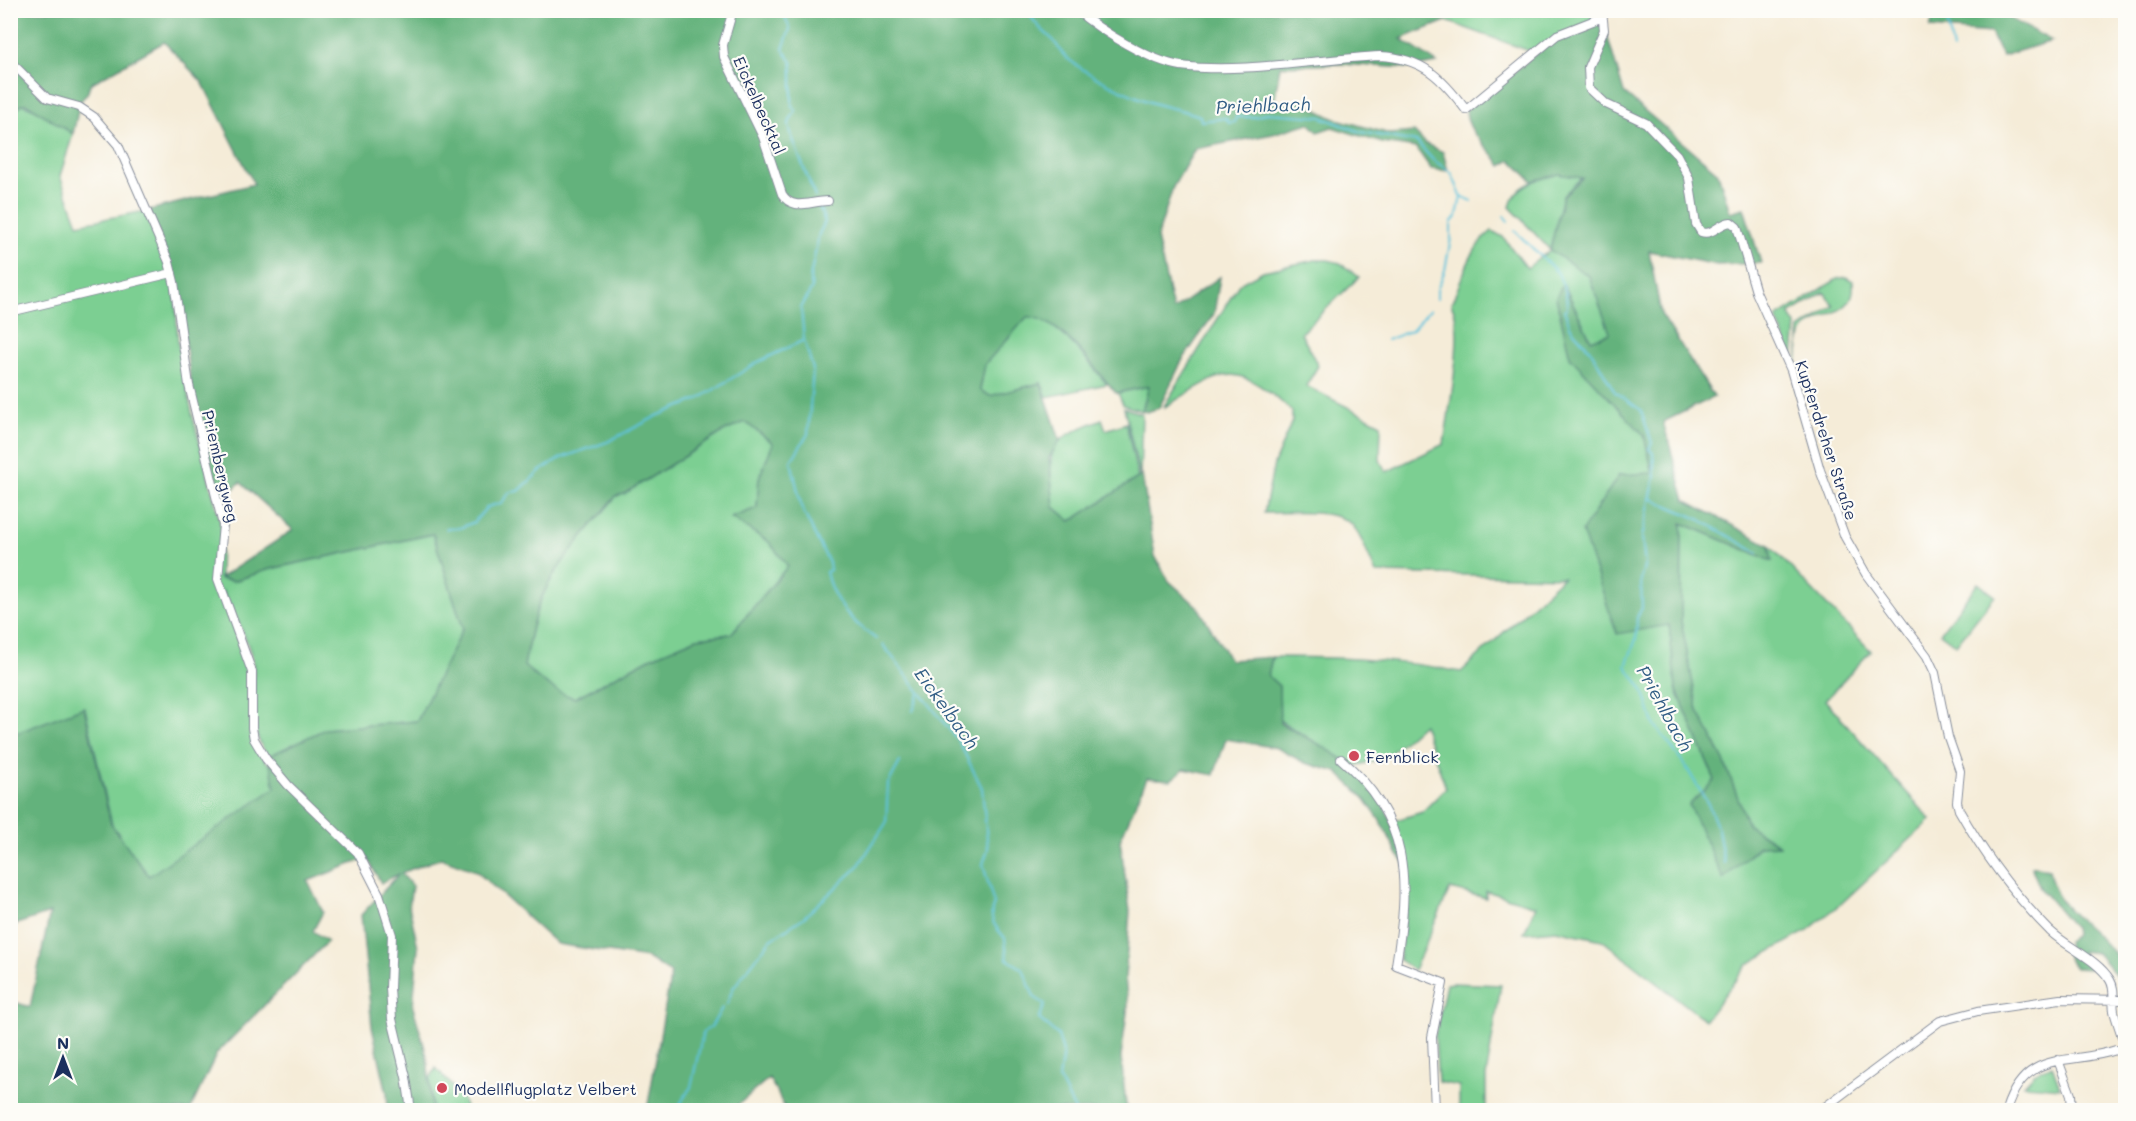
<svg xmlns="http://www.w3.org/2000/svg" width="2136" height="1121" font-family="Mali,sans-serif">
	<style>
		.green { fill: #7bcf92; stroke: #4b7f78; stroke-width: 1.5 }
		.forest { fill: #64b27c; stroke: #40706d; stroke-width: 1.5; fill-rule: evenodd }
		.lines { fill: none; stroke-linecap: round; stroke-linejoin: round }
		.stream { stroke: #60c4dd; stroke-width: 2 }
		.minor-casing { stroke: #888e9b; stroke-width: 10 }
		.minor { stroke: #fff; stroke-width: 8 }
		.poi-dot { fill: #d1495b; stroke: #fdfcf7; stroke-width: 2 }
		.labels { text-anchor: middle; dominant-baseline: central; stroke-width: 4.5; stroke-linejoin: round; paint-order: stroke }
		.street-label { font-size: 16px; fill: #1b2f5e; stroke: #fdfcf7 }
		.poi-label { font-size: 16px; fill: #1b2f5e; stroke: #fdfcf7; text-anchor: start }
		.water-label { font-size: 18px; font-style: italic; fill: #305c84; stroke: #fdfcf7 }
	</style>
	<rect width="100%" height="100%" fill="#fdfcf7"/>
	<filter id="ink" filterUnits="userSpaceOnUse"><feTurbulence type="fractalNoise" baseFrequency=".0167" numOctaves="2"/><feDisplacementMap in="SourceGraphic" scale="12" xChannelSelector="R" yChannelSelector="G"/><feConvolveMatrix kernelMatrix="1 2 1 2 8 2 1 2 1" color-interpolation-filters="sRGB"/></filter>
	<filter id="wash" filterUnits="userSpaceOnUse"><feTurbulence type="fractalNoise" baseFrequency=".008" numOctaves="4" result="noise"/><feDisplacementMap in="SourceGraphic" scale="24" xChannelSelector="R" yChannelSelector="G"/><feGaussianBlur stdDeviation="1.35" result="paint"/><feColorMatrix in="noise" values="0 0 0 0 0 0 0 0 0 0 0 0 0 0 0 0 0 1.4 0 .05"/><feComposite in="paint" operator="in"/></filter>
	<g filter="url(#wash)">
		<rect width="100%" height="100%" fill="#f5ecd8"/>
		<!-- green -->
		<path class="green" d="M1601 10 1602 15 1532 52 1446 21 1442 11Z
			M22 104 42 112 73 134 60 176 78 224 145 211 175 290 178 344 193 418 221 525 220 579 234 581 270 569 433 534 463 628 417 721 326 729 269 756C244 731 259 690 252 658 246 635 233 612 222 590L248 657 252 684 250 733 254 747 271 767 276 789 149 878 112 825 85 708 11 737 10 209 15 207 11 184V116Z
			M1559 174 1582 177 1563 196 1550 250 1589 276 1611 333 1591 340 1564 285 1556 297 1570 357 1644 435 1653 474 1676 688 1715 780 1723 878 1760 846 1778 844 1748 825 1724 761 1698 711 1681 621 1682 523 1772 561 1769 545 1871 651 1825 700 1931 820 1843 902 1807 931 1748 964 1705 1020 1602 940 1556 930 1524 933 1536 906 1486 891V898L1450 889 1414 970 1399 960 1408 891 1405 863 1407 866 1390 822 1422 812 1446 788 1423 724 1384 759 1354 766 1279 720V686L1268 676 1272 657C1336 657 1398 659 1461 672L1563 577 1376 573C1369 558 1363 540 1354 527 1341 508 1285 513 1264 513L1274 464 1292 421V411C1231 358 1227 370 1163 408L1239 284 1263 271 1315 260H1328L1340 263 1359 277 1301 333 1318 366 1306 386 1381 424 1380 460 1386 472 1444 444C1448 413 1466 328 1451 304 1463 279 1469 248 1492 231L1503 237 1527 268 1550 250 1510 207C1515 184 1538 179 1559 174Z
			M1846 277 1853 281C1857 315 1824 311 1806 328 1798 337 1798 354 1797 365L1800 329 1834 306 1824 292 1789 314 1796 325 1793 357 1776 318 1837 279Z
			M1027 316C1056 317 1089 363 1107 384L1047 397 1041 383 990 396 980 390 985 364Z
			M1149 386 1142 411 1123 405 1118 393Z
			M1124 408 1142 414 1140 477Z
			M1102 419 1106 430 1126 423 1138 478 1071 522 1054 507C1048 449 1043 442 1102 419Z
			M745 422 774 444 759 478 757 508 732 518 769 542 788 566 731 634 697 638 650 658 575 698C554 692 540 680 524 666 529 639 534 609 548 585 566 553 593 525 616 496L624 494 723 432Z
			M1978 583 1995 596 1956 645 1940 633Z
			M1452 983 1501 985 1486 1077V1110H1459V1086L1438 1082 1435 1036 1446 984Z
			M2052 1065 2060 1088 2024 1085 2034 1074Z
			M436 1068 462 1097 466 1110H432L430 1079Z"/>
		<!-- forest -->
		<path class="forest" d="M946 10 948 14 955 10 1442 11 1446 21 1401 39 1437 63 1409 68 1341 64 1280 66 1274 103 1300 101 1333 118 1390 134 1414 132 1426 144 1443 152 1448 171 1431 169 1416 148 1382 143 1332 127 1318 132 1309 123 1273 134 1195 149 1173 187 1157 238 1173 310 1220 277 1214 314 1182 361 1159 408 1147 412 1142 411 1149 386 1116 393C1096 371 1059 316 1027 317L985 364 980 390 990 396 1041 383 1060 440 1049 458 1054 507 1071 521 1142 475 1155 556 1169 581 1198 607 1230 660 1272 657 1268 676 1279 686 1280 723C1317 744 1359 761 1381 800 1393 820 1400 846 1409 868L1398 855 1383 825 1365 799 1337 772 1305 763 1277 748 1226 739 1214 775 1184 769 1171 780 1147 778 1120 840 1130 911 1125 978 1128 1005 1121 1057 1126 1105 1130 1110H786L769 1078 732 1110H647L671 973 647 958 557 944 476 871 441 858 401 873 412 886 409 906 418 947 413 1007 427 1056 432 1110H388L387 1093 372 1027 361 915 399 874 381 883 367 858 308 881 323 912 313 931 328 941 217 1053 190 1110H11V1001L30 1007 50 913 11 926V735L84 707 111 824 149 876 275 788 269 756 325 729 417 721 463 628 433 534 270 569 234 581 220 578 293 530 240 482 223 500C193 444 189 357 178 293 173 266 159 237 149 210L254 184 202 82 164 42 90 84 88 92 80 102 73 134 27 104H22L11 116V11ZM745 422 773 443 759 478 757 508 731 518 769 542 788 566 731 634 697 638 650 658 575 698C554 692 540 680 524 666 529 639 534 609 548 585 566 553 593 525 616 496L624 494 723 432Z
			M1935 10 1996 11 2052 41 2002 56 1991 33 1930 28Z
			M1602 18 1624 93 1718 173 1730 212 1744 208 1761 263 1717 265 1649 251 1661 314 1714 397 1663 422 1685 500 1769 545 1772 561 1682 523 1681 621 1698 711 1724 761 1748 825 1779 845 1759 846 1723 879 1689 805 1715 780 1676 688 1669 625 1617 634 1582 531 1619 475 1653 473 1644 435 1570 357 1556 297 1563 284 1591 340 1610 333 1589 276 1550 250 1563 196 1582 178 1559 174 1532 181 1511 160 1501 166C1490 145 1467 136 1466 110L1558 36Z
			M2031 866 2049 869C2054 906 2081 918 2104 943 2112 950 2118 959 2125 968V986L2097 953 2081 951 2089 969 2075 968 2068 958 2067 941 2075 935 2074 928 2040 888Z"/>
		<g class="lines">
			<!-- stream -->
			<path class="stream" d="M782 10 790 29 783 49 792 62V107L796 110C794 114 790 119 789 124 788 132 811 184 815 197
				M1027 10C1034 23 1041 29 1051 38 1058 44 1059 52 1068 59 1090 76 1117 89 1142 99 1161 107 1181 109 1200 116L1201 121 1226 118 1229 123 1235 122 1236 117H1255L1267 113 1321 117 1361 132 1417 142 1433 160 1451 172 1461 196 1472 201
				M1945 10 1953 50
				M819 206 825 222 819 234 810 278 812 288 801 308 804 340 813 369 808 434 791 461 802 509 829 563 830 570 826 572C832 600 853 623 876 639
				M1504 216 1508 221
				M1515 231 1558 273 1566 293 1567 308 1564 310 1571 328 1591 351 1615 392 1641 410 1652 443 1649 449 1653 453 1655 477 1642 537 1645 564 1641 578 1642 608 1637 617 1636 639 1626 666 1643 690 1654 724 1685 765 1708 804 1718 829 1724 863
				M1437 299V290L1445 270 1451 238V223L1457 216 1461 196
				M1387 340 1412 330 1430 309
				M1650 498 1701 520 1758 553
				M446 529 460 528 474 522 487 507 501 503 510 492 519 491 540 471 561 458 607 442 659 415 697 400 758 362 804 340
				M883 645 959 742 982 788 988 849 983 864 994 904C987 918 996 928 1005 938L1007 959 1023 969 1034 997 1045 1004 1039 1019 1058 1035 1063 1052 1059 1079 1075 1110
				M913 711 919 694
				M727 1004 733 988 771 939 803 918 857 868 886 823 888 784 900 762
				M676 1110 691 1087 703 1032 711 1027 722 1008"/>
		</g>
	</g>
	<g filter="url(#ink)">
		<g class="lines">
			<!-- minor casing -->
			<g class="minor-casing">
				<path id="minor" d="M733 10 723 45 724 57 763 137 782 194C793 212 810 201 828 201
					M1076 10C1101 31 1149 61 1181 66 1240 74 1319 59 1380 56 1423 58 1442 78 1466 110L1557 35 1603 17
					M1602 10 1604 30 1588 67 1589 88 1606 104 1646 123 1677 155 1689 178 1696 224 1701 232C1713 236 1719 223 1731 222L1737 227 1756 292 1791 370 1820 470 1845 537 1866 574 1927 656 1935 673 1948 737 1960 771 1957 802 1959 810C1984 854 2014 895 2050 931 2068 948 2097 959 2110 980 2116 990 2112 1000 2114 1011 2116 1020 2120 1029 2122 1037
					M10 61 47 98 79 107 94 117 118 145 169 262 174 282 189 385 223 525 218 579 252 672V728L254 739 266 759 288 785 358 853 379 894 392 935 390 988 392 1019 406 1077 411 1110
					M10 312 172 273
					M1341 759C1411 819 1410 881 1396 965L1443 983 1432 1037 1435 1110
					M2116 1050 2126 1054
					M2058 1060 2071 1095 2072 1110
					M1821 1110 1940 1021 1978 1011 2060 999 2126 1000
					M2006 1110C2026 1047 2070 1066 2116 1050"/>
			</g>
			<!-- minor -->
			<use href="#minor" class="minor"/>
		</g>
	</g>
	<!-- markers -->
	<g class="poi-dot">
		<circle cx="1354" cy="756" r="6"/>
		<circle cx="442" cy="1088" r="6"/>
	</g>
	<g class="labels">
		<!-- street labels -->
		<g class="street-label">
			<text transform="translate(760 105) rotate(66)">Eickelbecktal</text>
			<text transform="translate(1827 440) rotate(72)">Kupferdreher Straße</text>
			<text transform="translate(221 466) rotate(77)">Priembergweg</text>
		</g>
		<!-- poi labels -->
		<g class="poi-label">
			<text x="1366" y="756">Fernblick</text>
			<text x="454" y="1088">Modellflugplatz Velbert</text>
		</g>
		<!-- water labels -->
		<g class="water-label">
			<text transform="translate(1263 105) rotate(-2)">Priehlbach</text>
			<text transform="translate(947 708) rotate(54)">Eickelbach</text>
			<text transform="translate(1665 708) rotate(61)">Priehlbach</text>
		</g>
	</g>
	<!-- margin -->
	<rect width="2136" height="1121" fill="none" stroke="#fdfcf7" stroke-width="36"/>
	<!-- north arrow -->
	<g transform="translate(63 1058)" stroke="#fdfcf7" stroke-width="4.5" paint-order="stroke">
	<path d="M0-4.5L10 22L0 15L-10 22Z" fill="#1b2f5e"/>
	<text y="-9" font-size="16" font-weight="bold" text-anchor="middle" fill="#1b2f5e">N</text>
	</g>
</svg>
